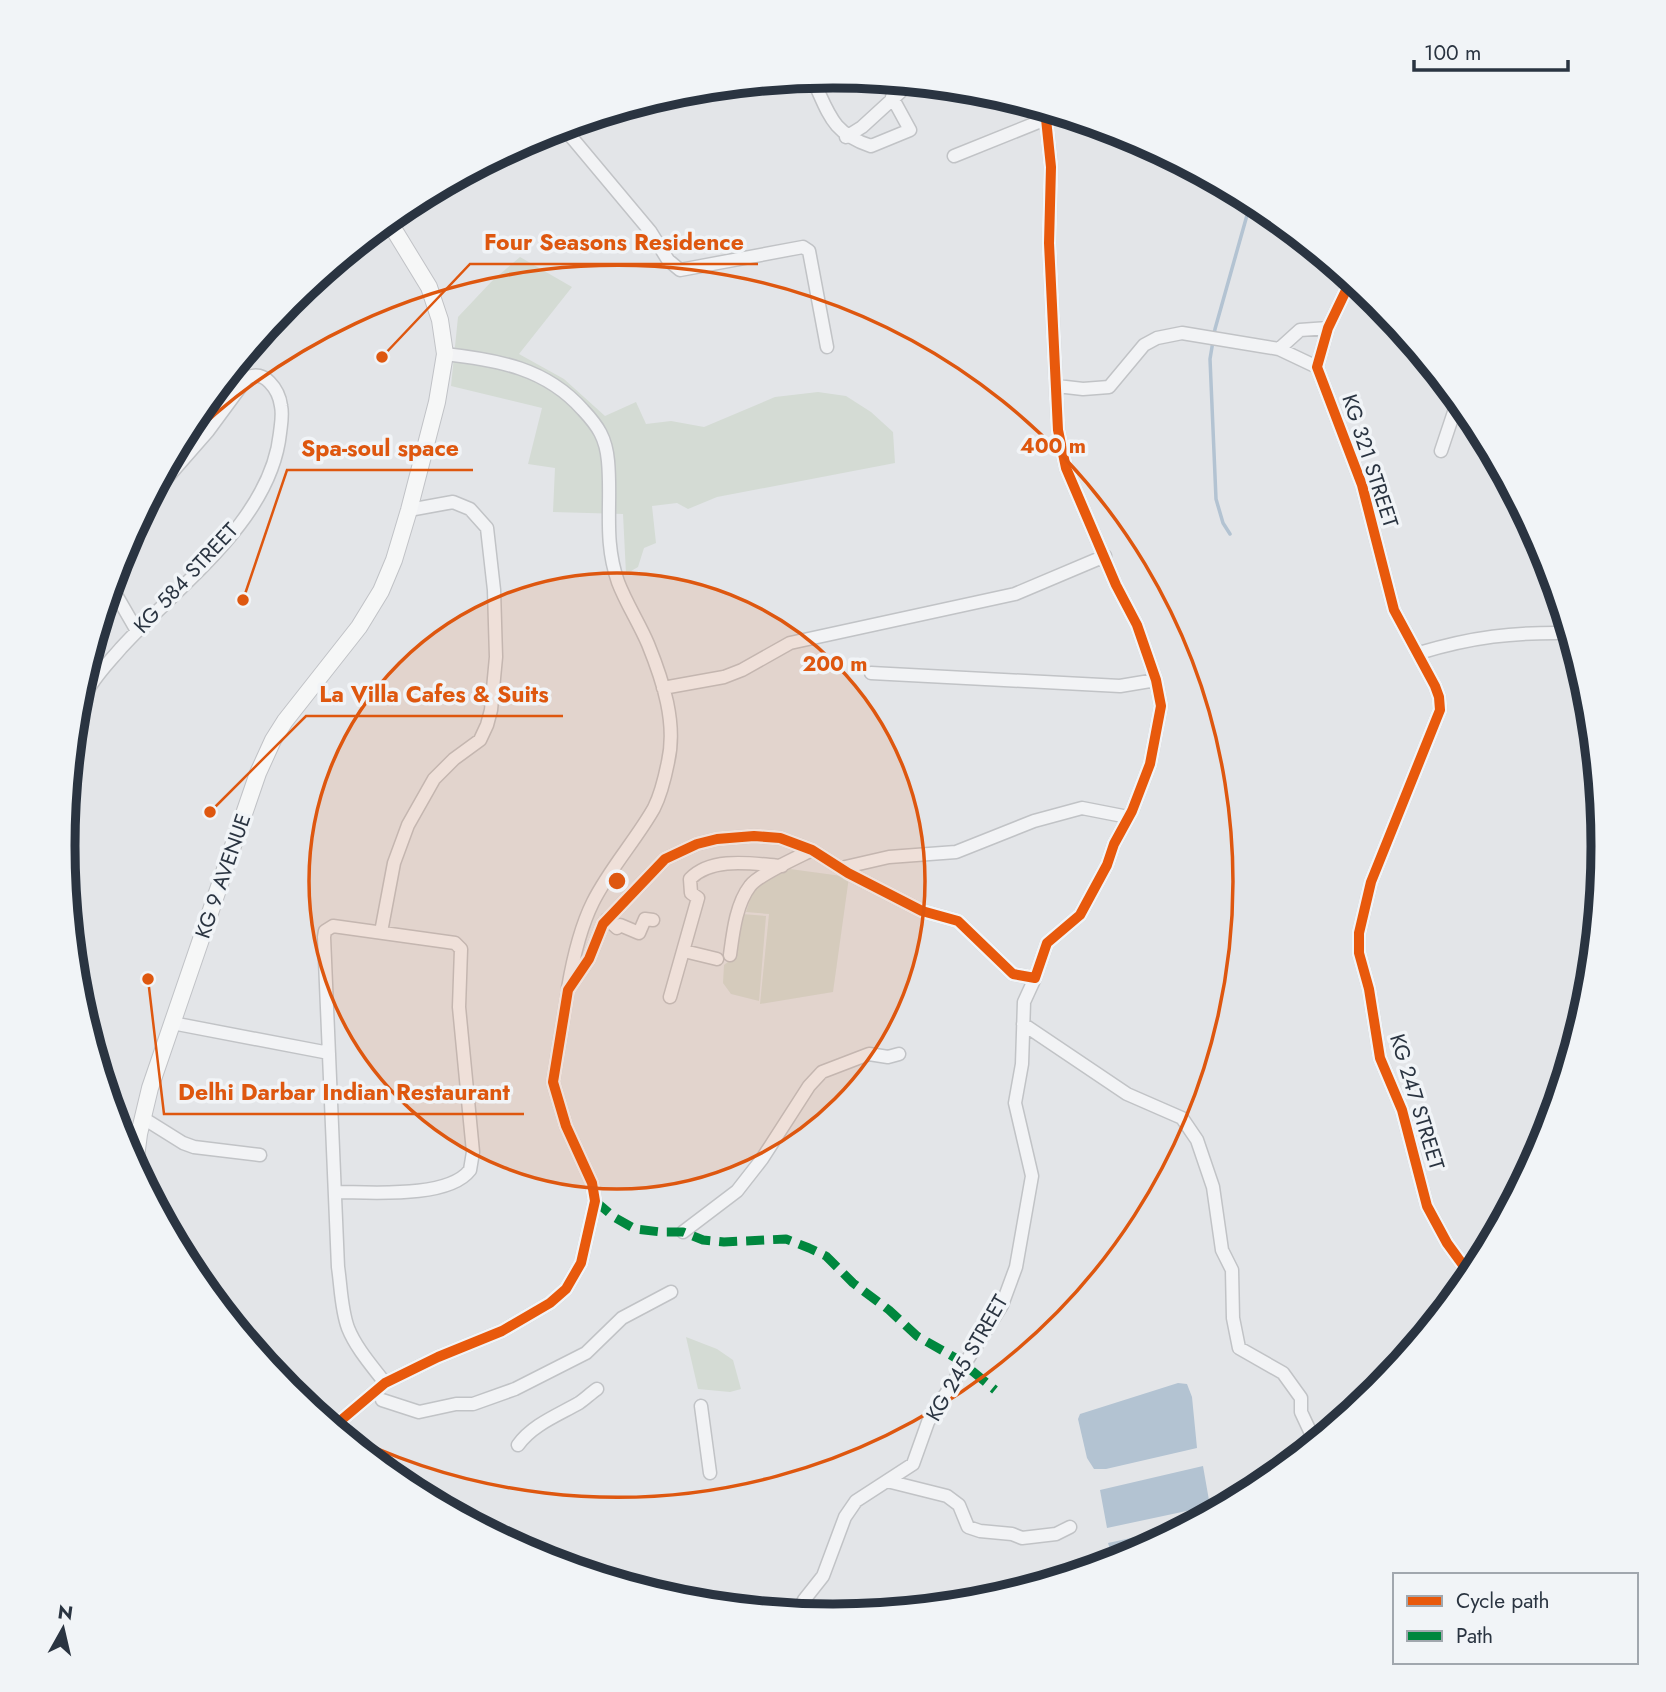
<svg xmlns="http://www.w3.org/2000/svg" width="1666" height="1692" font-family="Jost,sans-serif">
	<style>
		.green { fill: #d4dbd4 }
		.water { fill: #b3c3d2 }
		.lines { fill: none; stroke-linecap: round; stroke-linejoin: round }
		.stream { stroke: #b3c3d2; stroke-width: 3.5 }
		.minor-casing { stroke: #c1c3c6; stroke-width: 15 }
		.major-casing { stroke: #c0c2c6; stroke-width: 18 }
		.minor { stroke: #f2f3f5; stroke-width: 12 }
		.major { stroke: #f6f7f7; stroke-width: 16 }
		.quiet { stroke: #00873e; stroke-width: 9; stroke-dasharray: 18 9; stroke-linecap: butt }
		.cycleway-casing { stroke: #f1f4f7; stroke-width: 15 }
		.cycleway { stroke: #e8590c; stroke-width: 10 }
		.ring { fill: none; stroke: #de570f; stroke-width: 3.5 }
		.labels { text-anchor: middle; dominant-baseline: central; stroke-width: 7; stroke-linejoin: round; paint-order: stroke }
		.street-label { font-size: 21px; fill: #2a3441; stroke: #f1f4f7 }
		.rim { fill: none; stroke: #2a3441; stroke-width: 9 }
		.centre { fill: #de570f; stroke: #f1f4f7; stroke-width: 3.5 }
		.ring-label { font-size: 21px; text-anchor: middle; font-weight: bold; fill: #de570f; stroke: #f1f4f7; stroke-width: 7; stroke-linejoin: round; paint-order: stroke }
		.leader { fill: none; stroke: #de570f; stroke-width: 2.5 }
		.callout-dot { fill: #de570f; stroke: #f1f4f7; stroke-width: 2.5 }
		.callout-label { font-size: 23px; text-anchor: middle; font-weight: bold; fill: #de570f; stroke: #f1f4f7; stroke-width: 7; stroke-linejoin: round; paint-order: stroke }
	</style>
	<rect width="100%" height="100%" fill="#e3e5e8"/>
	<!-- green -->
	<path class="green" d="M520 257 572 287 519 354 564 379 605 416 636 402 646 424 671 421 704 427 775 397 818 392 846 396 871 412 893 432 895 463 717 497 688 509 677 503 652 506 656 543 644 548 638 567 626 574 623 514 553 512 555 468 528 464 542 408 451 386 458 317 491 282Z
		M790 869 849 877 833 992 760 1004 769 914 746 912 755 885Z
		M742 914 766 916 759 1001 731 994 723 983 724 965 734 957Z
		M686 1337 717 1349 733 1360 741 1389 730 1392 698 1389Z"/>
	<!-- water -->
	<path class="water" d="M1178 1383 1187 1384 1192 1397 1197 1448 1106 1469H1094L1087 1458 1078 1419 1080 1414Z
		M1203 1466 1210 1506 1107 1528 1100 1490Z
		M1186 1526 1127 1558 1114 1562 1108 1543Z"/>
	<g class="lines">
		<!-- stream -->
		<path class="stream" d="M1230 534 1223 523 1216 499 1210 359 1215 329 1251 201"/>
		<!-- minor casing -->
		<g class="minor-casing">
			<path id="minor" d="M812 78C829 113 831 133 871 146L910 130 892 97
				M563 127 650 231 668 260 680 270 803 247 809 251 827 347
				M846 137 862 127 909 84
				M954 156 1046 119
				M1351 280 1328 328 1317 367 1362 485 1394 610 1435 686 1439 697 1440 710 1371 882 1359 933V953L1369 989 1380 1058 1402 1110 1427 1206 1447 1243 1471 1276
				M1279 349 1300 330 1328 328
				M445 354C498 360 546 368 583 410 598 426 606 438 608 461 612 504 603 539 618 582 626 603 639 623 648 644 663 681 677 723 668 762 665 777 661 794 654 808 636 840 610 868 593 902 580 928 573 959 568 988
				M1057 386 1083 389 1109 387 1144 345 1157 338 1182 333 1279 349 1317 367
				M1441 451 1458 400
				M111 586 137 631
				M1419 653C1472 637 1513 632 1569 633
				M871 673 1120 686 1156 680
				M1583 677 1590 711
				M663 688 724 677 742 670 790 643 1015 594 1105 556
				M73 747C77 729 79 707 88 690 96 675 110 661 121 648 177 586 271 521 280 433 281 424 283 415 281 406 279 390 264 368 247 378L208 431 152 495
				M841 868 889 857 956 852 1034 821 1082 808 1128 817
				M607 919 617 928 620 925 639 933 645 919 653 920
				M381 932 394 863 408 825 434 779 454 759 480 740 487 725 491 710 496 657 494 590 487 528 470 509 453 502 409 510
				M684 951 717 959
				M730 955C733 933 736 904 750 886 758 875 798 857 812 850
				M670 997 698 898 691 893 690 879C712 856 754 864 782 866
				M172 1023 329 1053
				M1023 1024 1127 1094 1182 1118 1197 1140 1213 1187 1222 1250 1232 1270 1233 1318 1239 1348 1283 1373 1301 1398V1412L1315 1442
				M143 1118 183 1143 194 1147 260 1155
				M336 1192C369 1192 448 1199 470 1170L473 1152 459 1007 461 949 455 943 333 926 325 931 324 937 338 1267C341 1287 341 1309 348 1328 356 1348 372 1366 385 1383
				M683 1232 737 1191 762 1159 809 1086 822 1072 869 1054 888 1057 899 1054
				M382 1400 419 1412 456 1404H473L515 1389 586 1353 622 1318 671 1292
				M701 1406 710 1473
				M333 1427 385 1383 438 1357 502 1331 550 1303 566 1289 581 1263 595 1201 592 1183 566 1126 553 1082 568 990 589 959 603 924 665 859 697 844 717 839 754 836 780 838 812 850 848 873 922 911 958 921 1013 974 1035 978 1047 943 1080 915 1107 865 1114 844 1132 811 1150 764 1161 706 1156 680 1137 625 1116 585 1066 468 1058 430 1049 243 1051 167 1045 109
				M518 1445C532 1425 558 1415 579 1403 585 1399 591 1393 597 1389
				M887 1481 947 1496 959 1505 968 1527 980 1531 1012 1534 1022 1538 1056 1534 1070 1527
				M797 1613 804 1600 823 1576 845 1517 856 1501 913 1464 928 1422 1002 1305 1016 1267 1032 1176 1015 1103 1022 1064 1024 1002 1035 978"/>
		</g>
		<!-- major casing -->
		<g class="major-casing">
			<path id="major" d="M135 1165 139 1134 150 1088 258 773 273 740 285 721 359 627 381 591 394 560 409 510 437 402 445 354 440 320 429 287 388 220"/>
		</g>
		<!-- minor -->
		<use href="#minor" class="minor"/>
		<!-- major -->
		<use href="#major" class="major"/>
		<!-- quiet -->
		<path class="quiet" d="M595 1201 614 1217 635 1229 661 1232H683L703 1240 724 1242 786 1239 809 1248 826 1256 853 1283 889 1310 917 1336 959 1360 995 1390"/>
		<!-- cycleway casing -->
		<g class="cycleway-casing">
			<path id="cycleway" d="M1351 280 1328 328 1317 367 1362 485 1394 610 1435 686 1439 697 1440 710 1371 882 1359 933V953L1369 989 1380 1058 1402 1110 1427 1206 1447 1243 1471 1276
				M333 1427 385 1383 438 1357 502 1331 550 1303 566 1289 581 1263 595 1201 592 1183 566 1126 553 1082 568 990 589 959 603 924 665 859 697 844 717 839 754 836 780 838 812 850 848 873 922 911 958 921 1013 974 1035 978 1047 943 1080 915 1107 865 1114 844 1132 811 1150 764 1161 706 1156 680 1137 625 1116 585 1066 468 1058 430 1049 243 1051 167 1045 109"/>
		</g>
		<!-- cycleway -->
		<use href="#cycleway" class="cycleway"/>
	</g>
	<!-- distance rings -->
	<circle cx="617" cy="881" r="308" fill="#de570f" fill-opacity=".12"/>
	<g class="ring">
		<circle cx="617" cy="881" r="308"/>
		<path d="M178 449A616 616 0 1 1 337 1430"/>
	</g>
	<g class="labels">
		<!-- street labels -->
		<g class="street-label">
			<text transform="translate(1370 461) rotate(72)">KG 321 STREET</text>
			<text transform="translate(186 578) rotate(-47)">KG 584 STREET</text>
			<text transform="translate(223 876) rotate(-71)">KG 9 AVENUE</text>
			<text transform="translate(1417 1102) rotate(73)">KG 247 STREET</text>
			<text transform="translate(967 1358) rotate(-60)">KG 245 STREET</text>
		</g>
	</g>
	<!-- crop -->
	<path d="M0 0H1666V1692H0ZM75 846a758 758 0 1 1 1516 0a758 758 0 1 1-1516 0Z" fill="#f1f4f7" fill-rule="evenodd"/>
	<path class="rim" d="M75 846a758 758 0 1 1 1516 0a758 758 0 1 1-1516 0Z"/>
	<circle cx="617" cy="881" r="10" class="centre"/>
	<g class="ring-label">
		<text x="1053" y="453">400 m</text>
		<text x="835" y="671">200 m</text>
	</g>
	<!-- callouts -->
	<path class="leader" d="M382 357L470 264H758M243 600L287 470H473M210 812L306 716H563M148 979L164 1114H524"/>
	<g class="callout-dot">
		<circle cx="382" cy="357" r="7"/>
		<circle cx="243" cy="600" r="7"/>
		<circle cx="210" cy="812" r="7"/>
		<circle cx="148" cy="979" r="7"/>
	</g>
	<g class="callout-label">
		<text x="614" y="250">Four Seasons Residence</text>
		<text x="380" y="456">Spa-soul space</text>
		<text x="434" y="702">La Villa Cafes &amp; Suits</text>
		<text x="344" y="1100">Delhi Darbar Indian Restaurant</text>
	</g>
	<!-- legend -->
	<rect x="1393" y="1573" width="245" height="91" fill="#f1f4f7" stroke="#a1a7ae" stroke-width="2"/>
	<rect x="1407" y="1596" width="35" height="10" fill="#e8590c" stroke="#a1a7ae" stroke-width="2"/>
	<text x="1456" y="1608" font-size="21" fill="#2a3441">Cycle path</text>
	<rect x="1407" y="1631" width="35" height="10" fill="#00873e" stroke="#a1a7ae" stroke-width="2"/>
	<text x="1456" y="1643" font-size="21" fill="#2a3441">Path</text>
	<!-- north arrow -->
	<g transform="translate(63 1629) rotate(8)" stroke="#f1f4f7" stroke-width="5" paint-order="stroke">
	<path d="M0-5L12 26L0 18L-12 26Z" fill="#2a3441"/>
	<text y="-10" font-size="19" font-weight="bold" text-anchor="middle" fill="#2a3441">N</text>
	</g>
	<!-- scale -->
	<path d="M1414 60v10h154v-10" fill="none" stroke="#2a3441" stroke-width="3.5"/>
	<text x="1424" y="60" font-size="21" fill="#2a3441" stroke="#f1f4f7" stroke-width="5" paint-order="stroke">100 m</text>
</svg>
